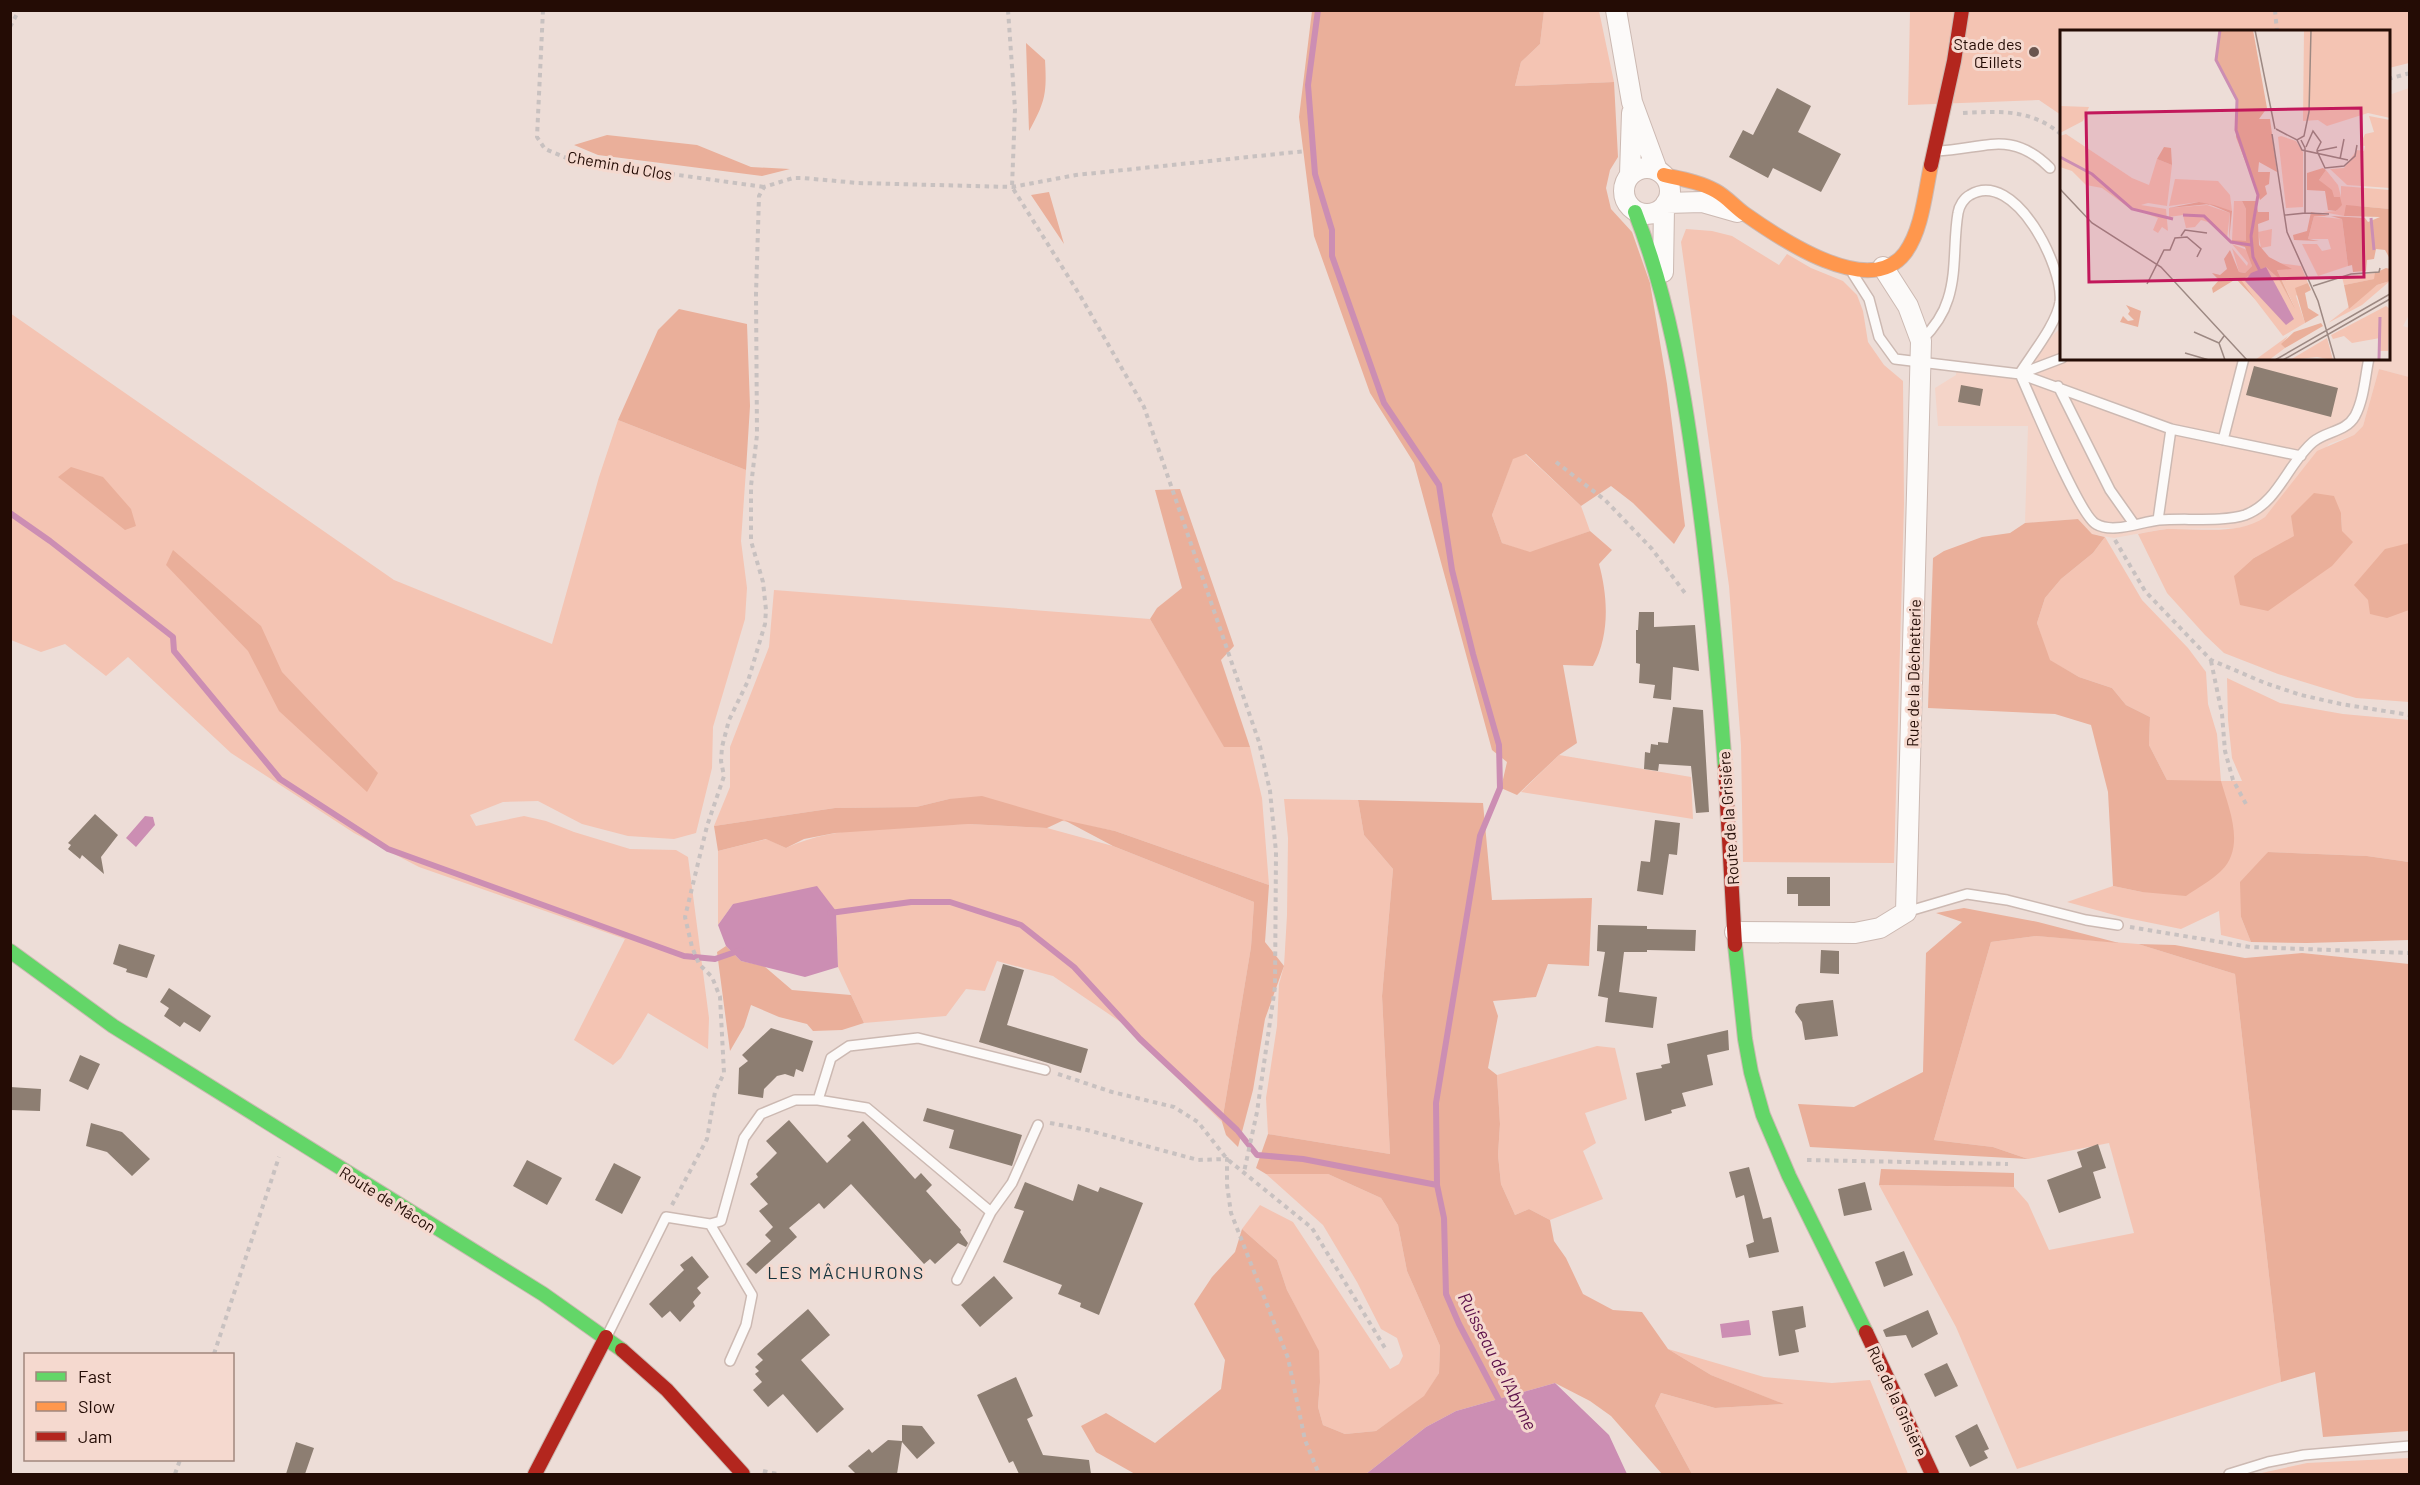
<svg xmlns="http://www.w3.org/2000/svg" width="2420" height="1485" font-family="Barlow,sans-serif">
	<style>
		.built { fill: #f4d4c8 }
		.green { fill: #f4c4b3; fill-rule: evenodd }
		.forest { fill: #eaaf9a }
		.water { fill: #cc8eb3 }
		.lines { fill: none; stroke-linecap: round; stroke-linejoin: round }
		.stream { stroke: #cc8eb3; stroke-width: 6 }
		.building { fill: #8d7e72 }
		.lane-casing { stroke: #ccb9b2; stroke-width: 12 }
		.street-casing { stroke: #ccb9b2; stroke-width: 22 }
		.fast-casing { stroke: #ccb9b2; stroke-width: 16 }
		.slow-casing { stroke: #ccb9b2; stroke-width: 16 }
		.jam-casing { stroke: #ccb9b2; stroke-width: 16 }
		.path { stroke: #c8c1c0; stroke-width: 4; stroke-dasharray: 4.5 4.5; stroke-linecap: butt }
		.lane { stroke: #fcfaf9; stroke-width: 9 }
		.street { stroke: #fcfaf9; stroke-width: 20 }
		.fast { stroke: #63d668; stroke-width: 14 }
		.slow { stroke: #ff974d; stroke-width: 14 }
		.jam { stroke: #b3261e; stroke-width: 14 }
		.poi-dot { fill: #6a554e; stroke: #f5d9cf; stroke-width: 2 }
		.labels { text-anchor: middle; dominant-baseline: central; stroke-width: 6; stroke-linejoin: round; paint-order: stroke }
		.poi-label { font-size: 16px; fill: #240c05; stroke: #f5d9cf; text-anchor: end }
		.street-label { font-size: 16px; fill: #240c05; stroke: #f5d9cf }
		.neighbourhood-label { font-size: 18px; letter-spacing: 1.5px; fill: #14333d; stroke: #f5d9cf }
		.water-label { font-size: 18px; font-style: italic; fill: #5d114a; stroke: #f5d9cf }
		.inset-river { fill: none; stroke: #cc8eb3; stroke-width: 3 }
		.inset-road { fill: none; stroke: #9d8983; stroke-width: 1.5 }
		.view { fill: #c2185b; fill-opacity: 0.15; stroke: #c2185b; stroke-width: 3 }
		.inset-edge { fill: none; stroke: #240c05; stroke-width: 3 }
	</style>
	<rect width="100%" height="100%" fill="#edddd7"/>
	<!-- built -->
	<path class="built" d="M2409 88 2410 313 2403 326 2409 328V377L2379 369 2363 426 2354 435 2329 444 2265 517 2254 525 2238 528 2164 529 2114 538 2092 534 2078 519 2025 523 2028 426H1938L1935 388 1956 375 1957 366 2020 374 2054 334 2061 328 2062 358H2388L2389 95Z"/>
	<!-- green -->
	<path class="green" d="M1544 11H1599L1614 82 1515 86 1521 62 1540 44Z
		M1910 11H2409V63L2389 68 2388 32H2062L2061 115 2039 100 1908 105Z
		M1686 229 1712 231 1732 236 1779 265 1787 254 1811 268 1843 281 1857 295 1863 311 1868 342 1884 365 1903 381 1904 504 1894 863 1743 862 1741 745 1729 586 1681 242Z
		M10 313 394 580 552 644 599 477 618 420 746 470 741 541 747 588 745 619 713 727 712 768 696 833 674 839 628 836 582 824 538 801 503 802 470 815 476 826 524 816 546 821 574 832 630 849 676 850 688 857 709 1018 708 1049 648 1013 621 1058 613 1065 574 1040 625 939 419 867 354 833 231 753 128 657 106 676 65 644 41 652 11 640Z
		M2379 369 2409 377V702L2356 698 2278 674 2224 653 2205 635 2167 593 2138 534C2148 532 2157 530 2167 529 2199 528 2238 536 2265 517L2317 451 2354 435 2363 426ZM2341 513 2342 531 2254 558Z
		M1525 454 1581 506 1590 531 1530 553 1502 543 1492 515 1513 458Z
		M2105 537 2142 600 2188 648 2206 672 2208 704 2217 734 2221 781H2242L2232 758 2228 720 2227 678 2280 703 2343 714 2409 720V862L2367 856 2268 852 2241 917 2251 942 2221 935 2219 911 2181 929 2122 917 2067 902 2113 886 2142 892 2167 780 2149 745 2150 717 2126 705 2112 688 2079 677 2049 660 2037 623 2045 598 2061 579 2093 553Z
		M774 590 1150 619 1224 746 1250 747 1262 798 1269 885 1115 831 949 799 916 807 835 808 714 826 730 787V747L769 647Z
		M1559 755 1691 777 1693 819 1521 792Z
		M1284 799 1358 800 1364 835 1393 869 1382 996 1390 1154 1268 1134 1266 1098 1277 1026 1279 984 1284 966 1287 915 1288 838Z
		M968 824 1047 828 1113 846 1254 902 1251 947 1222 1122 1122 1023 1053 976 997 961 985 991 966 989 946 1016 864 1023 838 967 836 911 733 904 718 925V851L767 839 786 848C834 825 915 825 968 824Z
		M2036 936 2138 944 2235 974 2281 1382 2017 1469 1956 1327 1879 1185 2014 1187 2028 1203 2049 1250 2134 1233 2109 1143 2028 1159 1993 1147 1934 1140 1991 942Z
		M1597 1046 1615 1048 1627 1099 1585 1113 1596 1143 1583 1151 1603 1199 1550 1220 1529 1209 1515 1215 1501 1184 1498 1155 1500 1124 1497 1075Z
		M1266 1174H1328L1381 1198 1398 1225 1407 1271 1440 1346 1439 1373 1424 1397 1376 1431 1345 1434 1323 1425 1318 1407 1320 1382 1318 1351 1287 1290 1277 1260 1242 1229 1260 1205 1293 1222 1390 1369 1399 1364 1403 1356 1397 1338 1381 1329 1357 1282 1323 1225Z
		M1668 1349 1764 1377 1832 1383 1870 1380 1908 1474H1692L1655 1406 1661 1393 1715 1408 1783 1404 1711 1375Z
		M2409 1458V1474H2257L2307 1463Z"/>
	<!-- forest -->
	<path class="forest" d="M1312 11H1544L1540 44 1521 62 1515 86 1614 82 1618 157 1610 170 1606 188 1611 209 1632 232 1650 283 1667 384 1685 526 1674 544 1633 503 1611 486 1581 506 1526 454 1513 459 1492 515 1502 543 1530 552 1590 531 1612 550 1599 564C1608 597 1610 635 1593 666L1563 665 1577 743 1559 755 1517 795 1501 788 1507 762 1492 750 1414 463 1370 393 1314 236 1299 117Z
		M1026 43 1045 60C1047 94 1045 102 1029 131Z
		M607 135 697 145 751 167 790 169 762 176 598 155 574 145Z
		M1049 192 1064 244 1031 195Z
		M679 309 747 324 750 406 746 470 618 420 658 330Z
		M71 467 103 477 131 509 136 526 125 530 58 477Z
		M1180 489 1234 646 1221 660 1250 747H1224L1150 619 1157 608 1182 588 1155 490Z
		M2314 493 2334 496 2341 513 2342 531 2353 542 2332 566 2268 611 2240 605 2234 576 2254 558 2294 536 2291 516Z
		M2078 519 2092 534 2105 537 2093 553 2061 579 2045 598 2037 623 2050 660 2079 677 2112 688 2126 705 2150 717 2149 745 2167 780 2221 781C2229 809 2246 847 2221 871 2211 881 2197 888 2186 896L2142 892 2113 886 2108 792 2091 725 2055 714 1928 708 1933 558 1944 551 1982 537 2010 533 2025 523Z
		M2409 543V610L2387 618 2370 614 2368 600 2354 585 2385 549Z
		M173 550 261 626 282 672 378 773 367 792 279 711 248 651 166 565Z
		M982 796 1064 820 1115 831 1269 885 1265 942 1284 966 1265 1019 1253 1090 1238 1147 1226 1135 1222 1122 1251 947 1254 902 1113 846 1064 820 1047 828 968 824 835 833 804 839 786 848 766 839 718 851 714 826 835 808 916 807 949 799Z
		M1358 800 1483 803 1492 900 1592 898 1589 966 1548 964 1536 997 1493 1001 1498 1016 1488 1068 1497 1075 1500 1124 1498 1155 1501 1184 1515 1215 1529 1209 1550 1220 1554 1241 1566 1258 1583 1294 1613 1310 1642 1312 1668 1349 1711 1375 1784 1404 1715 1408 1661 1393 1655 1406 1692 1474H1662L1611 1416 1590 1401 1555 1383 1456 1411 1426 1427 1366 1474H1135L1096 1452 1081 1426 1106 1413 1155 1443 1221 1389 1225 1360 1194 1304 1212 1277 1235 1252 1242 1229 1277 1260 1287 1290 1319 1351 1320 1382 1318 1407 1323 1425 1345 1434 1376 1431 1424 1396 1439 1373 1440 1346 1407 1271 1398 1225 1381 1198 1328 1174H1266L1256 1168 1268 1134 1390 1154 1382 996 1393 869 1364 835Z
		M2268 852 2367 856 2409 862V940L2307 943 2251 942 2241 917 2240 882Z
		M1964 908 2038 922 2119 943 2036 936 1991 942 1934 1140 1993 1147 2028 1159 1810 1147 1798 1104 1854 1107 1923 1072 1926 953 1962 922 1936 913Z
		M2138 944 2175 945 2245 958 2302 953 2409 964V1431L2323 1437 2315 1372 2281 1382 2235 974Z
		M726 946 741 961 764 966 792 990 851 995 864 1023 842 1030 813 1031 807 1024 779 1017 751 1005 744 1027 730 1051 717 952Z
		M1881 1169 2014 1173V1187L1879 1185Z"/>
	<!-- water -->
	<path class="water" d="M145 816 153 817 155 825 136 847 126 838Z
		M817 886 836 911 838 967 805 977 741 961 726 946 718 925 733 904Z
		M1749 1320 1751 1335 1722 1338 1720 1324Z
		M1555 1383 1609 1435 1627 1474H1366L1426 1427 1456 1411Z"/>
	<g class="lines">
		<!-- stream -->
		<path class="stream" d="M1318 10 1308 85 1315 174 1332 230V256L1384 403 1439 485 1452 570 1473 654 1499 745 1500 788 1480 836 1436 1103 1437 1185 1444 1218 1446 1294 1459 1324 1501 1404
			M10 513 50 541 173 637 174 651 280 779 388 849 684 956 715 959 741 950
			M830 913 911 902H950L1021 925 1074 967 1140 1039 1237 1130 1257 1155 1303 1159 1437 1185"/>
	</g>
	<!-- building -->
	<path class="building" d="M1777 88 1811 106 1798 132 1841 154 1821 192 1773 168 1768 178 1729 157 1743 130 1753 135Z
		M2254 366 2338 388 2331 417 2246 395Z
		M1961 385 1983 389 1980 406 1958 402Z
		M1639 612H1654V627L1695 625 1699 671 1673 667 1671 700 1653 698 1655 685 1639 683 1640 664 1636 663V630H1638Z
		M1673 707 1703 710 1709 812 1696 813 1691 766 1659 764 1658 771 1644 769 1645 752 1650 753 1651 744 1658 745V742L1668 743Z
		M95 814 118 835 101 857 104 874 82 855 80 859 68 849 71 845 68 843Z
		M1655 820 1680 823 1677 855 1669 854 1663 895 1637 891 1641 861 1650 862Z
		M1787 877H1830V906H1798V894H1787Z
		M1598 925 1647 926V929L1696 930 1695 951 1647 950V952H1624L1619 992 1657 997 1653 1028 1605 1022 1608 998 1598 996 1605 952 1597 951Z
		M119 944 155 955 147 978 126 972 127 969 113 964Z
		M1821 950 1839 951V974L1820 973Z
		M1003 964 1024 970 1007 1025 1088 1049 1081 1073 979 1042Z
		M169 988 211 1016 200 1032 184 1022 180 1027 164 1016 169 1008 160 1002Z
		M1833 1000 1838 1036 1805 1040 1802 1022 1795 1012 1796 1007 1799 1004Z
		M771 1028 813 1041 803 1072 796 1069 794 1077 785 1074 777 1076 764 1089 763 1098 738 1094 739 1068 748 1061 742 1055Z
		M1728 1030 1729 1050 1707 1055 1713 1085 1682 1093 1686 1106 1671 1110 1672 1113 1645 1121 1636 1073 1662 1068 1661 1065 1670 1063 1667 1044Z
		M80 1055 100 1064 88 1090 69 1081Z
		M10 1087 41 1089 40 1111 10 1110Z
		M927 1108 1022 1135 1012 1166 949 1148 954 1130 923 1121Z
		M789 1120 827 1163 851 1140 847 1136 863 1121 915 1179 921 1173 932 1185 926 1191 961 1230 960 1232 968 1243 966 1247 958 1243 935 1264 930 1259 924 1264 851 1184 824 1209 819 1203 789 1228 797 1237 756 1274 746 1264 771 1241 765 1235 773 1227 759 1211 768 1204 750 1184 758 1177 756 1174 777 1153 766 1141Z
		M91 1123 122 1132 150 1159 132 1176 107 1152 86 1146Z
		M2098 1144 2106 1168 2093 1172 2101 1198 2059 1213 2047 1180 2082 1167 2077 1152Z
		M527 1160 562 1178 547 1205 513 1186Z
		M614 1163 641 1177 622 1214 595 1200Z
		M1749 1167 1763 1219 1771 1217 1779 1252 1749 1258 1746 1245 1754 1242 1744 1195 1736 1198 1729 1172Z
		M1025 1182 1073 1201 1078 1184 1098 1192 1100 1187 1143 1203 1099 1315 1080 1307 1081 1303 1058 1294 1062 1285 1003 1262 1024 1211 1014 1208Z
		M1865 1182 1872 1210 1844 1216 1838 1189Z
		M1904 1251 1913 1275 1884 1287 1875 1262Z
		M692 1256 709 1277 697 1288 701 1293 693 1302 695 1306 680 1322 670 1311 662 1318 649 1304 684 1270 680 1265Z
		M994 1276 1013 1298 980 1327 961 1305Z
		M1803 1306 1806 1327 1795 1330 1799 1352 1779 1356 1772 1311Z
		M808 1309 830 1335 801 1360 844 1409 817 1433 783 1394 768 1407 753 1390 762 1382 755 1374 759 1371 755 1367 763 1360 757 1354Z
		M1928 1310 1938 1334 1912 1348 1906 1335 1886 1337 1883 1330Z
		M1947 1363 1958 1386 1935 1397 1924 1374Z
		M1016 1377 1033 1416 1027 1419 1043 1455 1089 1460 1091 1474H1019L1013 1461 1009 1463 977 1395Z
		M1977 1424 1989 1449 1984 1451 1988 1458 1970 1467 1955 1436Z
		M902 1425 922 1426 935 1443 917 1459 902 1442 897 1474H856L848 1466 869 1449 872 1453 888 1440 902 1441Z
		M296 1442 314 1448 305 1474H286Z"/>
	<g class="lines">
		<!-- lane casing -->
		<g class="lane-casing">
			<path id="lane" d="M1936 151C1983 150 2010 128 2050 168
				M1853 274 1869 299 1879 337 1895 359 2020 374 2171 429 2301 456
				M1921 341C1933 329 1943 316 1948 299 1957 271 1953 242 1958 213 1959 206 1964 198 1970 195 2015 168 2064 268 2060 302 2057 323 2032 354 2020 373
				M2062 358 2020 374C2031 398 2079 515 2096 524 2113 534 2140 522 2159 520 2183 518 2224 522 2245 515 2278 503 2288 463 2313 442 2326 431 2346 432 2355 416 2364 399 2365 377 2369 358
				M2058 386 2110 490 2134 524
				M2223 440 2244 358
				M2158 520 2171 429
				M1906 912 1967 894 2007 900 2086 920 2118 925
				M818 1100 831 1058 849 1046 918 1038 1045 1070
				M991 1212 1012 1183 1038 1125
				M710 1224 752 1295 746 1325 730 1361
				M607 1336 666 1217 710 1224 721 1221 744 1138 761 1114 795 1100H818L867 1108 991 1212 957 1280
				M2229 1474 2268 1462 2304 1455 2410 1446"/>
		</g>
		<!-- street casing -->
		<g class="street-casing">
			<path id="street" d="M1616 10 1632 102 1657 170
				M1624 191a23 23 0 1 1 46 0a23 23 0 1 1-46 0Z
				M1630 174 1632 113
				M1666 203 1702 202 1737 212
				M1663 272 1664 207
				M1735 932 1855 933 1880 928 1906 912 1921 341 1908 306 1883 267"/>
		</g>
		<!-- fast casing -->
		<g class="fast-casing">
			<path id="fast" d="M1635 212C1668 296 1683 384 1695 473 1709 571 1718 670 1725 768
				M1735 945 1745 1039 1751 1072 1763 1115 1789 1176 1866 1332
				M10 951 113 1026 543 1294 622 1350"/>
		</g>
		<!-- slow casing -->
		<g class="slow-casing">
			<path id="slow" d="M1664 175C1682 179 1700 182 1716 191 1727 197 1735 207 1745 214 1779 238 1869 300 1905 253 1922 230 1925 193 1931 165"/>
		</g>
		<!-- jam casing -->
		<g class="jam-casing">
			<path id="jam" d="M1931 165 1954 61 1962 10
				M1725 768 1735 945
				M1866 1332 1932 1474
				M622 1350 667 1390 743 1474
				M535 1474 606 1337"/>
		</g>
		<!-- path -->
		<path class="path" d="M543 10 537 137 545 149 571 160 764 187
			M1008 10 1015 109 1012 187 1081 297 1144 407 1259 742 1270 791 1276 852 1275 987 1257 1112 1244 1172
			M2275 10 2277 32
			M10 27 19 10
			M2388 79 2410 73
			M1963 113C2000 111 2032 109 2062 135
			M1556 462 1605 500 1652 549 1685 593
			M2115 540 2145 591 2211 660 2265 683 2301 695 2341 704 2410 715
			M2211 661 2222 714 2225 751 2233 780 2246 804
			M2130 927 2250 947 2410 953
			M1058 1074 1112 1092 1174 1107 1198 1122 1227 1159 1312 1228 1385 1348
			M1050 1123 1087 1130 1198 1160 1227 1159V1185L1231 1213 1288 1358 1305 1440 1319 1474
			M1807 1160 2008 1164
			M672 1205 707 1139 715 1092 724 1073 720 997 712 977 699 964 692 947 685 917 707 826 724 776 721 761 722 747 729 720 748 681 765 624 766 610 763 582 751 541V486L757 435 756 294 759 196 764 187 793 178H803L858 183 1012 187 1076 175 1306 151
			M214 1354 279 1157
			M763 1471 777 1474
			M175 1474 180 1460"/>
		<!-- lane -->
		<use href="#lane" class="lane"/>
		<!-- street -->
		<use href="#street" class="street"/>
		<!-- fast -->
		<use href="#fast" class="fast"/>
		<!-- slow -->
		<use href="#slow" class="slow"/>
		<!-- jam -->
		<use href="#jam" class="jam"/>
	</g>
	<!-- markers -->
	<circle class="poi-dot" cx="2034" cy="52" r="6"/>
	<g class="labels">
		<!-- poi labels -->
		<g class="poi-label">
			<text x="2022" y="43">Stade des<tspan x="2022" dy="18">Œillets</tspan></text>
		</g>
		<!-- street labels -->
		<g class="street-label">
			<text transform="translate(620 165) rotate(10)">Chemin du Clos</text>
			<text transform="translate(1913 673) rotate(-89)">Rue de la Déchetterie</text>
			<text transform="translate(1728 818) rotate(-94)">Route de la Grisière</text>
			<text transform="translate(388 1199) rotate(32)">Route de Mâcon</text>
			<text transform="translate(1898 1401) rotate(65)">Rue de la Grisière</text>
		</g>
		<!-- neighbourhood labels -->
		<g class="neighbourhood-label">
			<text x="846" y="1272">LES MÂCHURONS</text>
		</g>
		<!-- water labels -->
		<g class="water-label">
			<text transform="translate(1498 1361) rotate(63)">Ruisseau de l'Abyme</text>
		</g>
	</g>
	<!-- overview -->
	<g transform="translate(2060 30)">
		<rect width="330" height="330" fill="#edddd7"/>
		<path d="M244 0H330V88L308 83 267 96 258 90 243 91ZM0 76 29 77 23 91 0 103ZM309 86 330 90V158L287 155 270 139 284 138 297 120 304 121 305 116 300 115 305 104 314 102ZM6 104 72 148 89 155 97 129 112 135 107 176 88 173 81 175 106 179 108 201 102 197 98 203 93 200 98 188 68 177 42 158 26 155 12 141 0 137V106ZM221 106 236 111 243 122V177L226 178 218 107ZM266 140 278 155 281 167V156L330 160V179L297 176 284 186 263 182 277 181 272 163 259 150ZM115 149 158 151 170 165 172 181 139 172 109 176ZM174 171H182L186 179V212L172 210ZM147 175 170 183 167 208 148 192 141 190 135 197 126 198 123 185 109 187V178ZM254 186 282 189 288 236 258 246 242 214H257L262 221 271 219 268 209H248ZM212 199 211 216 201 218 198 202ZM172 214 187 220 192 236 185 243 179 242 172 218 187 236 188 233ZM218 233 241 236 248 253 236 266 245 293 223 306 180 250 206 237 218 248 234 276 217 240 223 236ZM315 243V249L284 255 282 247ZM330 251 302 275 268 293 317 255ZM326 276 330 279 328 321H320V308L292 313 284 306 273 309 271 305ZM228 306 222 314 225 318 209 330H195ZM267 308 273 330 257 327 230 330Z" fill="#f4c4b3"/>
		<path d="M159 0H193L207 78 199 89H210L217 142 199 132 198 142H210L209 154 205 156 207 164 200 170 176 107V70L156 29ZM104 117 111 118 112 135 97 129ZM263 138 266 140 259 150 272 160 274 167H280L282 175 276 181 268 180 265 161 247 160V143ZM182 171H196L198 182H209V190L198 194 199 215 209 227 232 239 217 240 235 279 218 248 206 237 181 250 195 269 176 249 153 263 152 258 159 250 152 243 160 245 167 239 164 229 170 220 179 242 185 243 192 236 185 217 171 213 172 210 186 211V179ZM139 172 154 175 172 181 169 211 170 183 149 174 109 178ZM286 175 330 179V229L325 220 316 219 314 229 307 230 306 241 293 242 292 235 288 236 282 189 271 186 305 188 308 192 320 187 284 186ZM251 182 269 186H254L248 209 259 211 234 210 233 205 247 201ZM326 238 330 239V251L317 255 289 279 284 255 314 249 315 243ZM248 253 251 260 245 263 248 278 259 285 245 293 235 258ZM66 275 81 281 78 297 60 292 63 286 68 291 74 290 68 284 70 281ZM261 293 263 296 225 318 221 314 234 302Z" fill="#eaaf9a"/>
		<path d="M206 237 234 289 226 295 185 251 191 243Z" fill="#cc8eb3"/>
		<path class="inset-river" d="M160 0 156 30 177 70 176 100 198 165 191 206 193 227 200 241M0 127 32 144 72 179 113 189M123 185 144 186 171 212 191 215M311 188 314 220M319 330 320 287"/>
		<path class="inset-road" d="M195 0 215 99M216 99 237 110 244 106 249 82 251 0M212 104 227 202 258 271 275 330M237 110 242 120 288 130M246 117 253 101 261 112 257 120M277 117 257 121 265 138 284 136 295 126 297 115M280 129 284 109M0 159 32 193 101 237 187 330M245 183 269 184M225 185 245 183V118L241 110M121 206 125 200 147 203M87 254 104 220H110L115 208 127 207 141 219 137 227M253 256 291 244 319 242 320 238M134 302 159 313M164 306 159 313 165 330M125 323 149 330M215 330 330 264M223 330 330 269"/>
		<path class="view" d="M301 78 304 247 29 252 26 83Z"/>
		<rect width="330" height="330" class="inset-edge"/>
	</g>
	<!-- border -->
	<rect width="2420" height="1485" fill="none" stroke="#240c05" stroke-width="24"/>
	<!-- legend -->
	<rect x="24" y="1353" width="210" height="108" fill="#f5d9cf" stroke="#a1877e" stroke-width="1.5"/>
	<rect x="36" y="1372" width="30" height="9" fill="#63d668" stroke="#a1877e" stroke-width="1.5"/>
	<text x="78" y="1383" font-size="18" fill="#240c05">Fast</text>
	<rect x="36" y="1402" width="30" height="9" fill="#ff974d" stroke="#a1877e" stroke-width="1.5"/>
	<text x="78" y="1413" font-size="18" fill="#240c05">Slow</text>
	<rect x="36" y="1432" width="30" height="9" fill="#b3261e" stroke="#a1877e" stroke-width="1.5"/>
	<text x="78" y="1443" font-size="18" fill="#240c05">Jam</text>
</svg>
